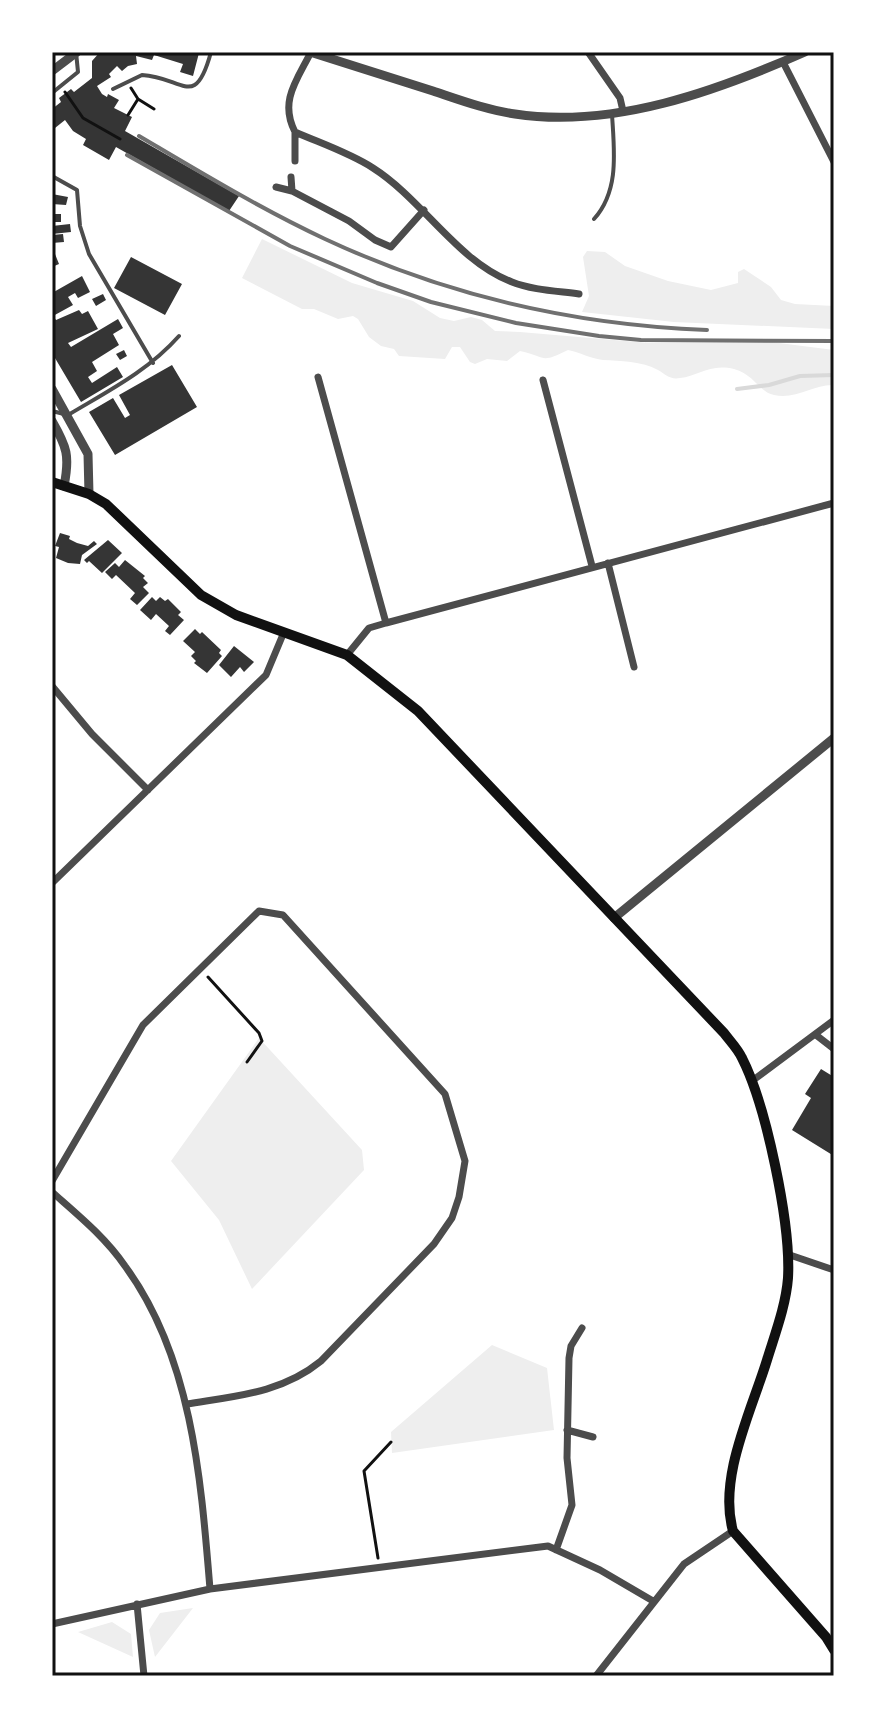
<svg xmlns="http://www.w3.org/2000/svg" width="886" height="1728" font-family="'Fira Sans',sans-serif">
	<style>
		.green { fill: #eee }
		.lines { fill: none; stroke-linecap: round; stroke-linejoin: round }
		.stream { stroke: #d9d9d9; stroke-width: 4 }
		.building { fill: #353535 }
		.path { stroke: #111; stroke-width: 3 }
		.service { stroke: #4c4c4c; stroke-width: 4 }
		.minor { stroke: #4c4c4c; stroke-width: 7 }
		.tertiary { stroke: #4c4c4c; stroke-width: 9 }
		.secondary { stroke: #111; stroke-width: 10 }
		.rail { stroke: #707070; stroke-width: 4 }
		.neatline { fill: none; stroke: #111; stroke-width: 3 }
	</style>
	<rect width="100%" height="100%" fill="#fff"/>
	<!-- green -->
	<path class="green" d="M262 239 352 283 413 301 440 318 454 321 471 317 482 320 495 331 520 332 649 343 771 342 834 350V385C814 384 796 400 774 395 760 393 754 374 734 369 710 363 698 376 680 378 670 380 665 374 658 370 642 361 620 361 603 360 592 359 579 352 568 350 540 364 547 357 520 351L507 361 487 359 475 364 470 362 460 347H452L445 359 399 356 394 349 381 346 369 337 358 319 353 316 338 319 314 309H302L242 278Z
		M587 251 605 252 625 266 668 281 711 290 738 283V272L744 269 771 287 781 300 795 304 834 306V329L674 322 582 312 589 296 583 257Z
		M259 1038 362 1150 364 1170 252 1289 219 1220 171 1161Z
		M492 1345 547 1368 554 1430 392 1453 391 1432Z
		M193 1608 155 1657 149 1630 160 1613Z
		M112 1622 131 1634 133 1657 78 1632Z"/>
	<g class="lines">
		<!-- stream -->
		<path class="stream" d="M737 389 769 385 800 376 834 375"/>
	</g>
	<!-- building -->
	<path class="building" d="M100 52 199 53 193 76 180 72 183 64 154 55 152 60 136 56 137 64 128 66 122 71 117 66 109 74 111 77 97 86 102 94 107 97 108 94 119 100 114 108 132 117 125 131 239 196 229 211 116 147 109 160 83 145 86 139 73 131 65 120 55 128 52 124V109L61 102 59 98 71 89 74 92 92 78V61Z
		M52 194 68 197 66 205 52 204Z
		M52 214H61V222H52Z
		M70 224 71 232 52 234V226Z
		M63 234 64 242 52 243V235Z
		M55 254 59 264 52 267V255Z
		M131 257 182 284 165 315 114 288Z
		M82 276 90 292 78 298 75 293 68 297 73 305 53 316 56 320 79 310 82 314 88 311 98 329 68 343 71 347 118 319 123 328 113 334 119 345 92 362 97 371 88 377 92 383 117 367 123 377 81 402 52 353V293Z
		M103 294 106 300 96 306 92 299Z
		M124 350 127 356 120 360 116 354Z
		M172 365 197 407 115 455 89 412 113 398 125 418 130 415 119 395Z
		M60 533 70 536 69 539 77 543 88 546 94 541 97 544 82 555 80 564 68 563 56 558 59 547 55 546Z
		M108 540 122 553 102 573 89 561 87 563 84 560Z
		M125 560 145 576 143 578 148 583 143 587 149 593 137 605 130 599 135 593 116 575 112 579 105 572 115 563 119 567Z
		M152 597 156 601 160 597 165 601 168 599 181 612 178 615 184 620 170 635 165 631 169 626 156 614 151 620 140 610Z
		M195 629 200 634 202 632 221 650 219 653 222 656 207 673 194 663 196 661 191 656 195 652 183 641Z
		M234 646 254 662 244 672 240 667 231 677 219 665Z
		M821 1069 834 1077V1156L792 1130 811 1098 805 1094Z"/>
	<g class="lines">
		<!-- path -->
		<path class="path" d="M131 88 138 99 154 109
			M65 92 83 118 120 139
			M128 115 138 99
			M208 977 259 1033 262 1041 247 1062
			M378 1558 364 1471 391 1442"/>
		<!-- service -->
		<path class="service" d="M113 89 142 75C183 77 195 111 211 52
			M52 93 78 72 76 52
			M52 176 77 190 80 226 89 254 153 363
			M594 219C620 190 614 150 612 114
			M52 411 68 415C108 391 148 371 179 336"/>
		<!-- minor -->
		<path class="minor" d="M311 52C297 80 279 101 295 132 320 143 350 153 373 168 422 199 458 262 512 282 532 290 557 291 579 294
			M588 52 620 98 623 111
			M783 62 834 162
			M295 132V161
			M291 177 292 191 349 221 375 240 391 247 424 210
			M276 187 292 191
			M318 377 386 623
			M543 380 592 566
			M608 563 634 667
			M347 655 369 628 386 623 834 503
			M52 686 92 734 148 790
			M52 883 266 675 284 632
			M816 1035 834 1049
			M752 1081 834 1020
			M52 1181 143 1025 259 911 283 915 445 1094 465 1161 459 1197 452 1218 434 1244 321 1361C282 1393 236 1396 187 1404
			M52 1192C78 1215 105 1237 125 1266 192 1357 201 1479 210 1589
			M787 1254 834 1270
			M567 1430 593 1437
			M556 1550 572 1505 567 1458 569 1358 571 1346 582 1328
			M137 1604 144 1676
			M52 1624 210 1589 548 1546 600 1570 653 1601
			M596 1676 684 1564 733 1531"/>
		<!-- tertiary -->
		<path class="tertiary" d="M310 52C351 65 392 78 433 91 460 100 487 110 515 114 613 129 717 91 805 52
			M52 71 77 52
			M52 389 88 454 89 494
			M52 421C67 447 70 456 64 486
			M614 918 834 738"/>
		<!-- secondary -->
		<path class="secondary" d="M52 482 89 494 106 504 201 595 236 615 347 655 418 711 724 1033C730 1041 738 1049 742 1058 766 1105 791 1224 788 1278 786 1305 775 1334 767 1360 751 1412 718 1478 733 1531L826 1637 834 1650"/>
		<!-- rail -->
		<path class="rail" d="M139 136C200 172 261 209 325 239 445 295 575 325 707 330
			M127 155 290 246 377 283 431 302 516 323 599 336 641 340 834 341"/>
	</g>
	<!-- border -->
	<rect width="886" height="1728" fill="none" stroke="#ffffff" stroke-width="108"/>
	<rect x="54" y="54" width="778" height="1620" class="neatline"/>
</svg>
